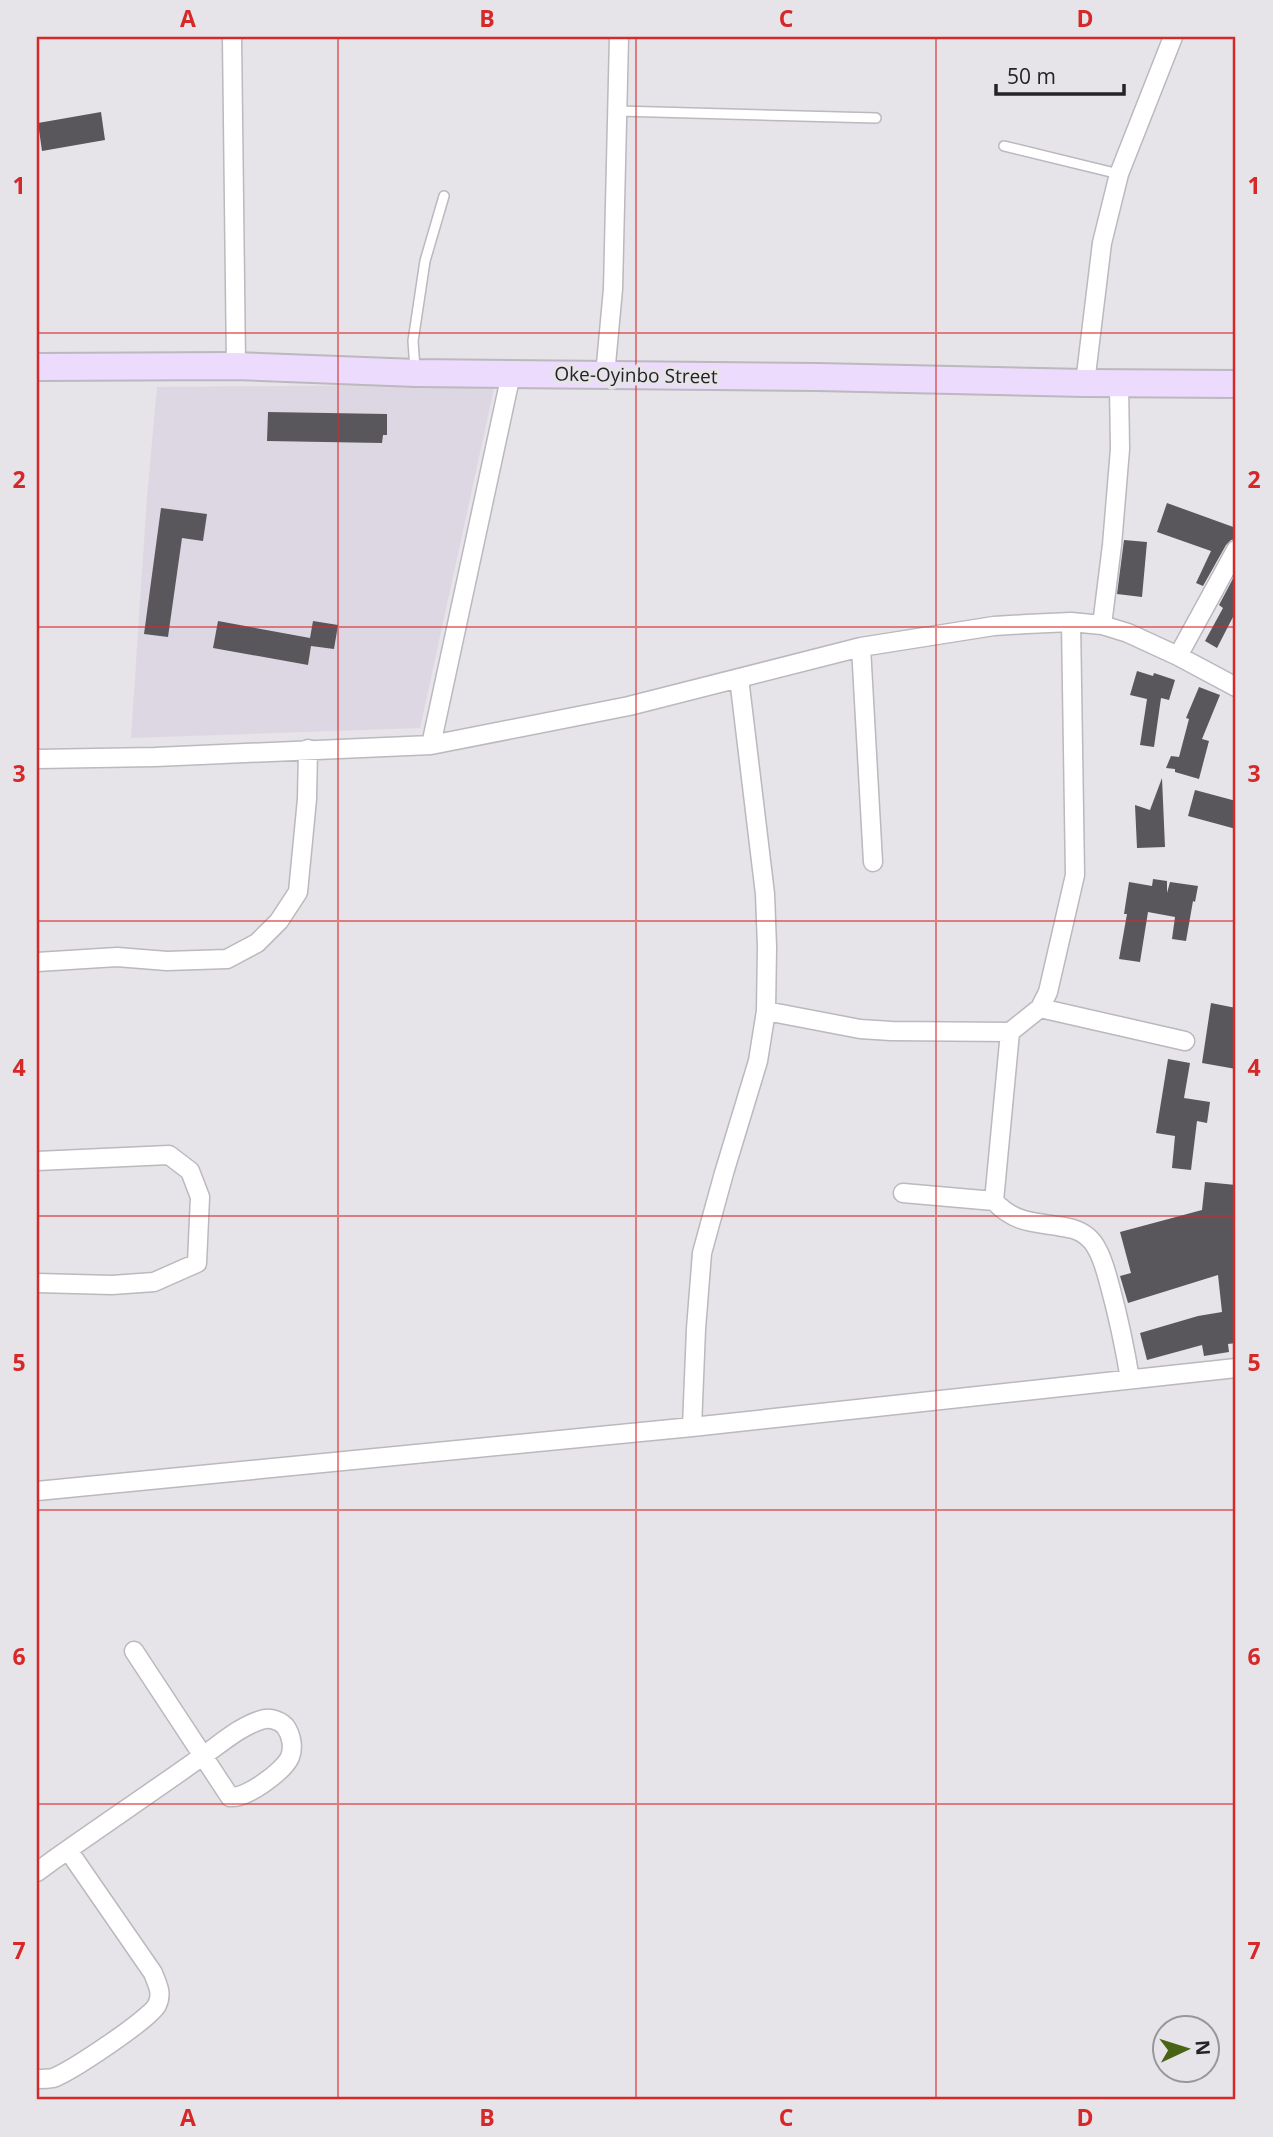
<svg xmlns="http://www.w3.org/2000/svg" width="1273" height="2137" font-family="'Open Sans',sans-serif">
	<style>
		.built { fill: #ddd7e4 }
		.building { fill: #5a575c }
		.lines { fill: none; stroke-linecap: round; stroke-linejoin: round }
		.lane-casing { stroke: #bbb8be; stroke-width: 12 }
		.street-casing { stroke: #bbb8be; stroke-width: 21 }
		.secondary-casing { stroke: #bbb8be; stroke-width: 30 }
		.lane { stroke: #fff; stroke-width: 9 }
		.street { stroke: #fff; stroke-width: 18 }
		.secondary { stroke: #eddbfd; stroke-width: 26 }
		.grid { fill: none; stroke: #d62828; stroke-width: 2; stroke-opacity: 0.55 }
		.labels { text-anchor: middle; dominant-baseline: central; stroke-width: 7; stroke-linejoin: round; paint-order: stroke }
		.street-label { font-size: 19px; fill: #242325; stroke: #e6e3e9 }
		.neatline { fill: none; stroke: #d62828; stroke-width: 2.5 }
		.grid-label { font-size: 23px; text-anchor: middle; font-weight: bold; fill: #d62828 }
	</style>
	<rect width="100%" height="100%" fill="#e6e3e9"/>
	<!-- built -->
	<path class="built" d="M495 384 420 728 131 738 147 497 157 387Z"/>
	<!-- building -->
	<path class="building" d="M101 112 105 140 42 151 38 123Z
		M268 412 387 414V435H383L382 443 267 441Z
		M1167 503 1236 528V539L1231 540 1226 545 1203 586 1196 583 1211 551 1157 532Z
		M161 508 207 514 203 541 182 538 168 637 144 634Z
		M1124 540 1147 542 1142 597 1117 594Z
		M1236 573V616L1234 615 1217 648 1205 641 1223 608 1219 605Z
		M218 621 310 638 313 621 338 625 334 649 311 646 308 665 213 648Z
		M1137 671 1153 676 1154 673 1175 680 1169 700 1161 698 1154 747 1140 745 1147 699 1130 695Z
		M1199 687 1220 695 1202 739 1209 741 1199 779 1175 772V769L1166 768 1171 756 1179 757 1189 719 1186 718Z
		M1162 778 1165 847 1137 848 1135 805 1150 810Z
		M1195 790 1236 801V829L1188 816Z
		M1153 879 1167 881V893L1170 882 1198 886 1195 902 1193 901 1186 941 1172 939 1175 917 1148 912 1140 962 1119 959 1127 914H1124L1129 882 1152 886Z
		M1211 1003 1236 1008V1069L1202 1063Z
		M1168 1059 1190 1063 1184 1098 1210 1102 1207 1123 1197 1121 1191 1170 1172 1168 1175 1136 1156 1133Z
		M1205 1182 1236 1185V1343L1228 1344 1229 1352 1204 1356 1202 1345 1147 1360 1140 1333 1198 1316 1222 1312 1218 1275 1128 1303 1120 1276 1131 1273 1120 1232 1202 1210Z"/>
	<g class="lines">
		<!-- lane casing -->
		<g class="lane-casing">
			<path id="lane" d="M618 111 876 118
				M1004 146 1119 174
				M415 369 413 341 425 261 444 196"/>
		</g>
		<!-- street casing -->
		<g class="street-casing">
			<path id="street" d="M232 37 236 366
				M605 375 613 289 619 37
				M1085 383 1102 243 1119 174 1173 37
				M1071 622 1075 875 1048 992 1040 1008 1010 1032 994 1201C1018 1227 1041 1221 1073 1229 1083 1232 1092 1239 1097 1249 1104 1261 1107 1276 1111 1290 1119 1320 1125 1349 1130 1379
				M1102 625 1112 545 1120 449 1119 384
				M861 647 873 862
				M1178 656 1236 550
				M431 745 511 374
				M37 759 155 757 431 745 629 706 861 647 994 626 1027 624 1071 622 1102 625 1128 633 1178 656 1236 687
				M37 962 117 957 167 961 227 959 257 943 279 921 298 892 307 799 308 749
				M1040 1008 1185 1041
				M766 1011 860 1029 891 1031 1010 1032
				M37 1161 169 1155 190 1171 200 1197 197 1263 154 1282 112 1285 37 1283
				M903 1193 994 1201
				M692 1427 696 1329 702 1253 724 1173 758 1061 766 1011 767 947 765 894 739 678
				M37 1491 692 1427 1236 1368
				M37 1872 52 1861C100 1827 149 1794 197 1760 217 1747 238 1727 261 1720 269 1717 279 1720 285 1726 291 1734 294 1747 290 1757 284 1771 246 1799 230 1797L134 1651
				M37 2079C42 2079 48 2079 53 2078 70 2072 150 2019 157 2005 163 1993 157 1984 153 1973L68 1850"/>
		</g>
		<!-- secondary casing -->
		<g class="secondary-casing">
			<path id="secondary" d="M37 367 236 366 416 373 818 377 1085 383 1236 384"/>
		</g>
		<!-- lane -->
		<use href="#lane" class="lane"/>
		<!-- street -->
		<use href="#street" class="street"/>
		<!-- secondary -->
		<use href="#secondary" class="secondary"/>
	</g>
	<!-- grid -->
	<path class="grid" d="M338 37V2100M636 37V2100M936 37V2100M37 333H1236M37 627H1236M37 921H1236M37 1216H1236M37 1510H1236M37 1804H1236"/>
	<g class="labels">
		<!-- street labels -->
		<g class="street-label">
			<text transform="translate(636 375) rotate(1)">Oke-Oyinbo Street</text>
		</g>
	</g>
	<!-- border -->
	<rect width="1273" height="2137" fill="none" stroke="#e6e3e9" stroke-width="77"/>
	<!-- north arrow -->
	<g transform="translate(1186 2049) rotate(86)"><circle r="33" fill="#e6e3e9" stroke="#98969b" stroke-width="2"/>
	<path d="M0-5L12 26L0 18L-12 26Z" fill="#496415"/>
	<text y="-10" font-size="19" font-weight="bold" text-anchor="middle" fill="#242325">N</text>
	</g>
	<!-- scale -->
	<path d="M996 84v10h128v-10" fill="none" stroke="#242325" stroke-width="3.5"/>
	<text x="1007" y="84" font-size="21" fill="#242325" stroke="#e6e3e9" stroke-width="5" paint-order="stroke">50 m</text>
	<rect x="38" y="38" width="1196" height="2060" class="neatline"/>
	<g class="grid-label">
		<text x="188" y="27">A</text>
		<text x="487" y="27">B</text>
		<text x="786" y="27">C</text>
		<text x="1085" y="27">D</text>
		<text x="19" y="194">1</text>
		<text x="1254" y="194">1</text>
		<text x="19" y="488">2</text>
		<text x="1254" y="488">2</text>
		<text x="19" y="782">3</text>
		<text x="1254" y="782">3</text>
		<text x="19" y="1076">4</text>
		<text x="1254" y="1076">4</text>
		<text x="19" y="1371">5</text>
		<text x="1254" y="1371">5</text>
		<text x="19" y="1665">6</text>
		<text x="1254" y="1665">6</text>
		<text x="19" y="1959">7</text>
		<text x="1254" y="1959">7</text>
		<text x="188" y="2126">A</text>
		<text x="487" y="2126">B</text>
		<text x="786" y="2126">C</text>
		<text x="1085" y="2126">D</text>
	</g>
</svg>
